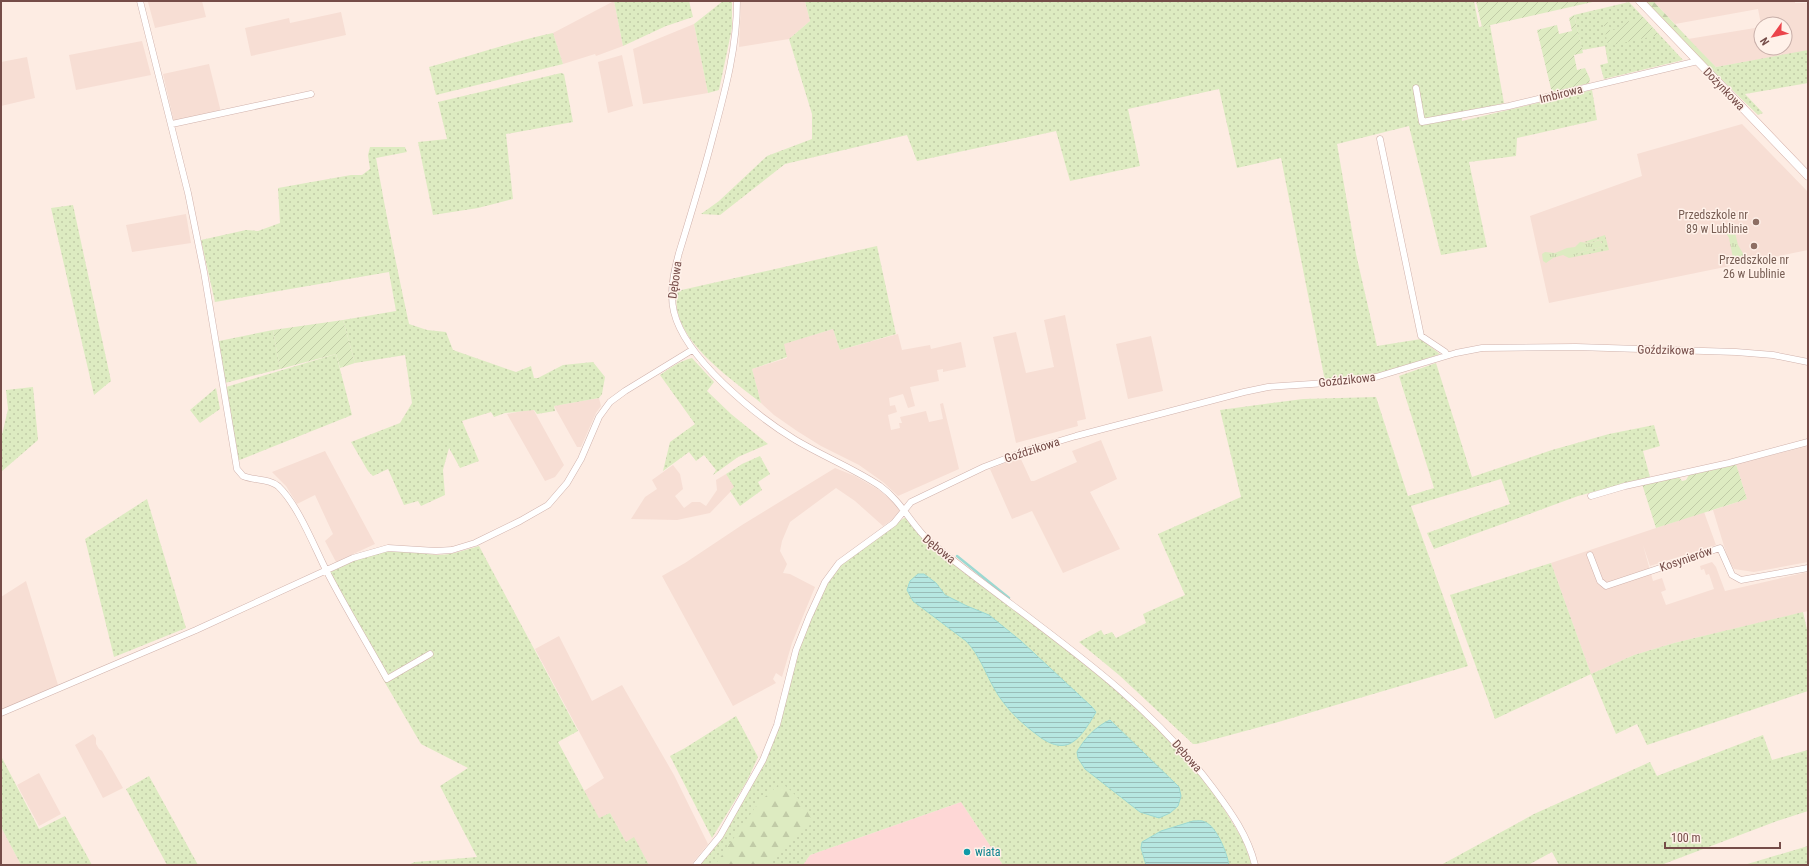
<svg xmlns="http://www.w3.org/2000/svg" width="1809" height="866" font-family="'Roboto Condensed',sans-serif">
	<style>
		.residential { fill: #f7ded4 }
		.commercial { fill: #fed7d6 }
		.grass { fill: url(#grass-dots) }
		.forest { fill: url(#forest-firs) }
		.park { fill: url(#park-tufts) }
		.garden { fill: url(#garden-furrows) }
		.water { fill: url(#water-rules); stroke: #9cd9d2 }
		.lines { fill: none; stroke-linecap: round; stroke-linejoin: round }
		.stream { stroke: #9cd9d2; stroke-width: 2.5 }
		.street-casing { stroke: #d0b2ac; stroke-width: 7 }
		.secondary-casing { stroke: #d6b2ab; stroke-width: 9 }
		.street { stroke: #fff; stroke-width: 6 }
		.secondary { stroke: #fff; stroke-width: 8 }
		.education-dot { fill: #8d6e63; stroke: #fff1e9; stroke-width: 1.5 }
		.culture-dot { fill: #0f9aa8; stroke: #fff1e9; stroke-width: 1.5 }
		.labels { text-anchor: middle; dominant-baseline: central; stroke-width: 3; stroke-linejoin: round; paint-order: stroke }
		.street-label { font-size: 12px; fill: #754c48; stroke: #fff1e9 }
		.education-label { font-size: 12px; fill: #785e54; stroke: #fff1e9; text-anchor: end }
		.culture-label { font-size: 12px; fill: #0d838f; stroke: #fff1e9; text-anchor: start }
	</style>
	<defs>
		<pattern id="grass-dots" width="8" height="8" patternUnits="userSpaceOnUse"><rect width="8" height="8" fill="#ddebc1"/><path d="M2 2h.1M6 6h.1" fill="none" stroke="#c1cba7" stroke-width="1.8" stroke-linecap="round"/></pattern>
		<pattern id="forest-firs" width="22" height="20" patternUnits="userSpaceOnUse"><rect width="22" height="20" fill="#ddebc1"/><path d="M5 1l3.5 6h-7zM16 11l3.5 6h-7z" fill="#c1cba7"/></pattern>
		<pattern id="park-tufts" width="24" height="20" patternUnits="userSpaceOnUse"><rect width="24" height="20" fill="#ddebc1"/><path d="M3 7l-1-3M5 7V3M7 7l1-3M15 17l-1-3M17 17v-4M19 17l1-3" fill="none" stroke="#c1cba7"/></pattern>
		<pattern id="garden-furrows" width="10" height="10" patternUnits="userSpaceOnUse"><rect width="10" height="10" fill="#ddebc1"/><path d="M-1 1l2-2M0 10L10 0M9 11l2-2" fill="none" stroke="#c1cba7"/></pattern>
		<pattern id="water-rules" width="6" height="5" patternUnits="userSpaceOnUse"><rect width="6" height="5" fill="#b6e7e1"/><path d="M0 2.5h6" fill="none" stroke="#99bdb8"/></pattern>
	</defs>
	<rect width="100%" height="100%" fill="#fdece3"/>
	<!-- residential -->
	<path class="residential" d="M151 1H202L206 17 155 28 148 2Z
		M614 1 623 46 596 56 595 54 563 64 553 33Z
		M741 1H805L810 21 789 39 739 47Z
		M1653 1H1795V3H1808V51L1716 67 1688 39 1761 27V48H1785V24H1761L1758 9 1675 24Z
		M341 12 346 35 251 56 245 28 289 18 290 23Z
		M694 24 708 93 643 104 633 49Z
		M142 41 151 75 76 90 69 55Z
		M622 55 633 106 608 113 598 62Z
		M27 57 35 98 1 106V62Z
		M209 64 221 112 174 122 163 74Z
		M1742 124 1808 192V250L1549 303 1530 216 1642 176 1637 154Z
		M186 214 191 243 132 252 126 225Z
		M1065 315 1086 419 1077 421 1078 426 1016 443 993 337 1016 332 1026 373 1054 367 1044 320Z
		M833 329 840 350 898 334 902 350 930 345 931 349 961 342 966 367 943 372V369L937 370 939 381 910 387 915 406 908 408 903 394 889 398 890 406 895 405 897 412 888 415 891 430 900 428 899 423H902L900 417 909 415 926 411 929 422 943 419 940 404 943 403 959 469 898 496 883 482 859 465 821 446 797 431 774 415 761 403 752 369 787 358 783 344Z
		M1151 336 1163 391 1128 399 1116 344Z
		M599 398 601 406 596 413 581 447H577L554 406Z
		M533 409 564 465 555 477 545 481 507 414Z
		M1101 440 1117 479 1090 492 1120 549 1063 573 1032 511 1012 519 990 469 1020 457 1031 481H1034L1077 462 1072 451Z
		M1808 446V562L1754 572 1734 569 1728 559 1713 510 1747 499 1736 464Z
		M325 451 375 544 336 562 325 541 333 534 315 495 297 504 286 486 272 472Z
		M673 465 680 474 683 489 675 496 684 508 692 502H700L706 506 717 490 716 480 726 474 735 487 710 513 677 520 631 519 645 497 657 489 652 480Z
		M835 468 855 476 879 490 900 507 899 515 883 526 855 501 836 488 790 522 782 541 780 551 787 564 783 573 790 574 815 587 792 643 782 677 776 673 773 679 776 683 733 706 662 576 685 563 742 525Z
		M1704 512 1716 545 1650 566 1643 545 1653 581 1662 578 1666 590 1661 592 1666 605 1714 589 1709 574 1706 575 1704 569 1701 570 1700 566 1712 562 1716 567 1725 591 1808 572V611L1674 643 1634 655 1591 674 1551 563Z
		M26 581 58 685 1 711V597Z
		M559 636 592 701 622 685 674 775 708 844 691 865H649L634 838 626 842 610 813 599 819 584 791 604 778 535 649Z
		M93 734 96 738V744L99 749 102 751 123 788 103 798 75 745Z
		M39 773 61 814 39 826 17 785Z
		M1 827 21 865H1Z"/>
	<!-- commercial -->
	<path class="commercial" d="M961 802 1003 865H803L810 855Z"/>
	<!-- grass -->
	<path class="grass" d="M614 1H689L693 17 666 26 623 46Z
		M723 1H732V28L719 90 708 93 694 24Z
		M805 1H1474L1479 27 1490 25 1504 103 1461 114 1462 121 1592 90 1597 120 1517 138 1516 156 1469 162 1487 247 1441 255 1409 126 1337 144 1356 254 1377 346 1421 339 1440 354 1387 372 1325 381 1281 158 1237 168 1219 89 1128 109 1140 166 1070 181 1056 131 917 161 907 135 785 164 720 215 701 214 719 201 767 156 812 139V114L789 39 810 21Z
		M1629 2 1683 60 1604 79 1600 65 1608 63 1605 46 1582 50 1574 15Z
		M553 33 563 64 436 95 429 67C471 56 511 42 553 33Z
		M1808 50V83L1745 94 1763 113 1758 115 1713 71 1716 67Z
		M561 73 564 74 573 122 506 134 513 199 478 208 433 215 418 142 447 139 438 102Z
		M370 147H405L407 152 376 158C386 214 397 269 409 324L427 330 446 332 453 350 516 372 531 366 534 378H538L563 365 593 362 605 377 602 394 599 398 554 406 555 411 537 414 534 410 505 413 494 417 491 412 462 421 479 461 460 468 449 448 443 470 445 495 421 506 418 501 404 505 388 469 373 476 368 471 351 442 400 423 412 403 405 355 355 363 343 320 396 311 389 272 215 302 201 240 246 230 258 231 280 223 278 188 351 175H362L370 169 368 155Z
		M73 205 111 381 94 395 51 208Z
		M1605 235 1609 250 1574 257 1581 252 1602 247V242L1599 240 1590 243 1584 242Z
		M877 246 896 334 840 350 833 329 784 344 787 357 752 369 761 403C733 380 684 348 677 309 676 304 677 297 677 291Z
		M273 330 280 369 225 383 219 341Z
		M336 354 352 415 237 461 226 387Z
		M692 358 714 382 707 391 731 414 768 444 738 457 713 475 716 470 704 455 696 461 689 452 663 471 670 442 695 424 660 375C670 368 680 361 692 358Z
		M1436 363 1472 477 1552 450 1609 434 1654 425 1660 446 1643 451 1650 477 1578 496 1434 549 1427 533 1510 504 1501 479 1411 506 1468 666 1275 723 1197 744H1193L1119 675 1079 642 1101 630 1104 635 1112 632 1116 638 1146 623 1143 614 1185 595 1158 534 1241 497 1220 410 1303 399 1376 397 1408 496 1434 488 1399 376Z
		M33 387 38 440 1 472V439L8 409 6 390Z
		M216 388 220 409 200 423 190 410Z
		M760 456 770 474 758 482 762 490 740 506 730 491 734 487 726 474 742 464Z
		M147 499 186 628 114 657 85 539Z
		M906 517 924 536 1110 683 1180 744 1224 799 1221 804 1243 840 1252 865H1003L961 802 810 855 803 865H696L708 851 772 740 796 650 829 575 874 536Z
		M479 546 578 731 558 742 599 818 610 813 626 842 634 837 649 865H408L415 862 477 857 440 786 468 768 421 744 384 681 326 574C347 564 370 551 395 551 409 550 423 554 437 555 451 555 466 550 479 546Z
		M1551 563 1591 674 1634 655 1674 643 1803 612 1808 634V691L1647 745 1637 724 1616 734 1591 674 1495 719 1450 595Z
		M736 716 758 757 747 781 712 838 670 756 685 748Z
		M1763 735 1772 760 1808 750V811L1777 821 1661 865H1559L1552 852 1528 865H1441L1534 814 1650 762 1657 776Z
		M1 756 39 829 65 816 92 865H21L1 827Z
		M149 776 198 865H167L126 789Z
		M1808 846V865H1744Z"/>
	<!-- forest -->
	<path class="forest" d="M1645 1H1653C1674 23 1694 45 1716 67L1713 71Z
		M781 783C796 793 805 806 813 822L767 865H715L759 802Z"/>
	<!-- park -->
	<path class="park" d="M1733 224 1738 245 1747 260 1734 263 1729 238 1724 229Z
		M1600 240 1603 245 1602 247 1581 252 1574 257 1569 258 1563 255 1553 258 1546 263 1543 261 1542 254 1545 252 1555 253 1567 248 1575 247 1580 242 1590 243Z"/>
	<!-- garden -->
	<path class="garden" d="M1476 1H1597L1482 27Z
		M1574 15 1583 53 1574 55 1577 70 1585 68 1590 79 1589 83 1552 93 1537 30 1557 25 1559 34 1572 31 1569 18Z
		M1643 17 1659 35 1608 46 1603 21 1607 20 1610 31 1620 28 1619 24Z
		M343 320 355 363 340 368 336 354 280 369 273 330Z
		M1736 464 1747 499 1656 528 1642 484 1678 476 1682 481 1686 480 1689 475Z"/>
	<!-- water -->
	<path class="water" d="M918 574H924L936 583 945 595 967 606 989 615 1021 641 1092 707 1096 712C1090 722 1082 737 1071 743 1061 749 1048 743 1040 737 1021 723 1005 708 994 688 985 672 979 654 966 641L913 601 907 590 910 581Z
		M1110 720 1179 787 1181 796 1178 806 1170 813 1159 818 1140 812 1085 769 1078 758 1077 752C1084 739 1096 726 1110 720Z
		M1193 821C1197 821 1202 820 1205 822 1217 827 1227 853 1229 865H1146L1141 848 1142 842 1161 831Z"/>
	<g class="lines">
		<!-- stream -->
		<path class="stream" d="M957 556 1009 598"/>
		<!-- street casing -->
		<g class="street-casing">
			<path id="street" d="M140 1 188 193 204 272 237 469 243 476C255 481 268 478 278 486 298 505 314 546 326 570 345 607 367 643 387 679L430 654
				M737 1C737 48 725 91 713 136 703 175 691 214 679 253 674 271 669 293 674 312 685 358 755 415 794 439 822 456 853 468 880 486 901 501 911 524 929 541 1026 620 1137 686 1213 788 1231 812 1248 836 1255 865
				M1416 88 1422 122 1509 106 1698 61
				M172 124 311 94
				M1380 139 1421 336 1445 352 1447 355
				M1591 496 1625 486 1729 463 1808 442
				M1590 555 1600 581 1606 586 1720 548 1732 575 1741 580 1808 568
				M1 713 196 630 353 558 388 548 436 551 452 550 475 543 520 521 548 505 567 483 581 459 599 417 610 402 625 391 692 350
				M696 865 720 836 763 760 777 725 796 650 809 617 825 582 839 563 894 523 911 502 984 467 1026 451 1076 436 1244 392 1268 387 1342 382 1376 377 1456 353 1482 348 1576 347 1736 352 1773 355 1808 362"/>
		</g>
		<!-- secondary casing -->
		<g class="secondary-casing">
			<path id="secondary" d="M1640 1 1808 176"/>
		</g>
		<!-- street -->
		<use href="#street" class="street"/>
		<!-- secondary -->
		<use href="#secondary" class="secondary"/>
	</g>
	<!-- markers -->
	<g class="education-dot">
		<circle cx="1756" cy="222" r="4"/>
		<circle cx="1754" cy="246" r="4"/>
	</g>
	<circle class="culture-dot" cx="967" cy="852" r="4"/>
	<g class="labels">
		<!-- street labels -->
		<g class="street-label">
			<text transform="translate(1724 89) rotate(46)">Dożynkowa</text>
			<text transform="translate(1561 94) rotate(-14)">Imbirowa</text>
			<text transform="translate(675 280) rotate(-82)">Dębowa</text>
			<text transform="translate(1666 350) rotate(1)">Goździkowa</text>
			<text transform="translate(1347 380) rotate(-6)">Goździkowa</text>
			<text transform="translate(1032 450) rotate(-18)">Goździkowa</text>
			<text transform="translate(939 549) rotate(39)">Dębowa</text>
			<text transform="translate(1686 559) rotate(-19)">Kosynierów</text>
			<text transform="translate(1187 756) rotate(49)">Dębowa</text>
		</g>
		<!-- education labels -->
		<g class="education-label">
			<text x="1748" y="215">Przedszkole nr<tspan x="1748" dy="14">89 w Lublinie</tspan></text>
			<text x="1754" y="260" text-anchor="middle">Przedszkole nr<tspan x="1754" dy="14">26 w Lublinie</tspan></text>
		</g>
		<!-- culture labels -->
		<g class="culture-label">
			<text x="975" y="852">wiata</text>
		</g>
	</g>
	<!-- border -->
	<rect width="1809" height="866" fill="none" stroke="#754c48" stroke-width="4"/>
	<!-- north arrow -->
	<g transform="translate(1773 36) rotate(237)"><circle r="19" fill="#fff1e9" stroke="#c8afa9"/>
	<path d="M0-3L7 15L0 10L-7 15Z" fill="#eb444b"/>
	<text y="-6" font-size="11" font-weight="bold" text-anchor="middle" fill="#754c48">N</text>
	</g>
	<!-- scale -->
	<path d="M1665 842v6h115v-6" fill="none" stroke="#754c48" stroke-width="2"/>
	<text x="1671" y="842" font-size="12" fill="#754c48" stroke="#fff1e9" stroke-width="3" paint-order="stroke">100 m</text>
</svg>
